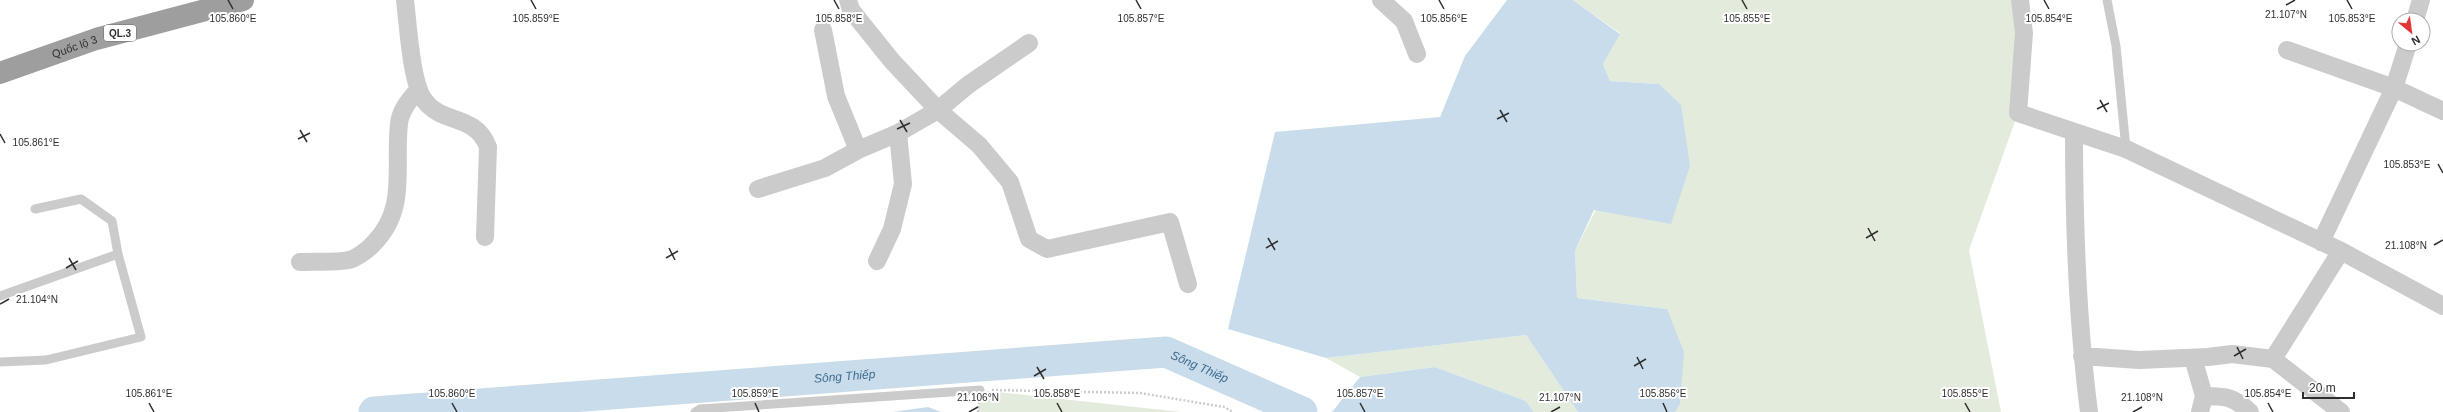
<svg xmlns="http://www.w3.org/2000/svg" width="2443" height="412" font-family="Arial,sans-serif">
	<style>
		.green { fill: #e3ebdc }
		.water { fill: #c9dceb }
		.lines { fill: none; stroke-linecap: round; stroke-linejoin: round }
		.river { stroke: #c9dceb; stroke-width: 31 }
		.path { stroke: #cbcbcb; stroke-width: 2.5; stroke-dasharray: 2 2; stroke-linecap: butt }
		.service { stroke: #cbcbcb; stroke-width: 9 }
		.minor { stroke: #cbcbcb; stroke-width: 18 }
		.trunk { stroke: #9e9e9e; stroke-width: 22 }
		.ticks { fill: none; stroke: #2e2e2e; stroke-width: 1.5 }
		.labels { text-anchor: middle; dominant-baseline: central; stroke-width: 4; stroke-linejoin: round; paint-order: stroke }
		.shield { fill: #fff; stroke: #6d6d6d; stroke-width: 1 }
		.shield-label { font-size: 10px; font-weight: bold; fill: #2e2e2e }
		.street-label { font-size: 11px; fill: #2e2e2e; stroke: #fff }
		.water-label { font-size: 12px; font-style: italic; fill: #3e6b8e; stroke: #fff }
		.ticks-label { font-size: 10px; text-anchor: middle; fill: #2e2e2e; stroke: #fff; stroke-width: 4; stroke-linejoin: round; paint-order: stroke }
	</style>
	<rect width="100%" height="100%" fill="#fff"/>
	<!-- green -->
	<path class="green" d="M1573 0H2020L2018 113 1969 250 2001 412H1675L1680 404 1667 309 1577 298 1575 251 1659 84 1610 81 1603 64 1620 33Z
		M1526 335 1578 412H1534L1526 401 1435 367 1360 377 1326 358Z
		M980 390 1181 412H978Z"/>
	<!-- water -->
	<path class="water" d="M1507 0H1573L1620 34 1603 64 1610 81 1659 84 1681 105 1690 166 1671 224 1594 210 1575 251 1577 298 1667 309 1684 352 1680 404 1675 412H1578L1526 335 1326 358 1228 329 1275 132 1440 117 1465 56Z
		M1435 367 1526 401 1534 412H1332L1360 377Z
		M928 407 941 412H893Z"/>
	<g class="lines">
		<!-- river -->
		<path class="river" id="s1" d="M374 412 1166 352 1302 412"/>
		<!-- path -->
		<path class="path" d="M992 390 1140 393 1224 407 1233 412
			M978 412 979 403"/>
		<!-- service -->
		<path class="service" d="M2107 0 2116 46 2126 149
			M35 209 81 199 112 221 118 254
			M0 296 118 254 141 337 46 360 0 362
			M695 412 700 409 980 390"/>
		<!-- minor -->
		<path class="minor" d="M405 0C408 24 411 82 424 100 442 125 475 113 488 147L485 237
			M848 0 851 10 892 61 938 110 979 145 1010 182 1029 239 1047 249 1170 222 1188 284
			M1381 0 1404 21 1417 54
			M2020 0 2024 33 2018 113 2126 149 2341 251 2443 306
			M2415 20 2421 0
			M823 30 836 96 858 150 898 133 938 110 968 85 1029 43
			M2287 50 2394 88 2443 111
			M2074 133C2074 227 2077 319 2089 412
			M758 189 825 168 858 150
			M2321 242 2394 88 2408 44
			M877 261 892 229 903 184 898 133
			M300 262C315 261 334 263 349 260 357 258 369 249 374 243 408 208 394 168 399 124 400 111 409 100 418 90
			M2082 356 2139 360 2208 357 2232 354 2273 359 2341 251
			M2193 358 2204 396C2226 396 2234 397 2250 412
			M2273 359 2341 412
			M2200 412 2204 396"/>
		<!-- trunk -->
		<path class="trunk" id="s2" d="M0 73 96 39 243 0"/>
	</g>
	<!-- ticks -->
	<path class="ticks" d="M228 0 233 9M531 0 536 9M834 0 839 9M1136 0 1141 9M1439 0 1444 9M1742 0 1747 9M2044 0 2049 9M2347 0 2352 9M2286 5 2295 0M2100 100 2107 112M2097 109 2109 103M1500 110 1507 122M1497 119 1509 113M900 120 907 132M897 129 910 123M300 130 307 142M0 134 5 143M298 139 310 133M2438 164 2443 173M1868 228 1875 241M1268 238 1275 250M1866 238 1878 231M2434 245 2443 240M669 248 675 260M1266 248 1278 241M69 258 76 270M666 258 678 251M66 268 78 261M0 304 9 299M2237 347 2243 359M2234 356 2246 349M1637 357 1643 369M1634 366 1646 359M1037 367 1044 379M1034 376 1046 369M149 403 154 412M452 403 457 412M755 403 759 412M1057 403 1062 412M1360 403 1365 412M1663 403 1667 412M1965 403 1970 412M2268 403 2273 412M969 412 978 407M1551 412 1560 407M2133 412 2142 407"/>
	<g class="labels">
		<!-- shield labels -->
		<rect class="shield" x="104" y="25" width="32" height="16" rx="3"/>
		<g class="shield-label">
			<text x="120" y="33">QL.3</text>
		</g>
		<!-- street labels -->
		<g class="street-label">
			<text stroke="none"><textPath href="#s2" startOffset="79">Quốc lộ 3</textPath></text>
		</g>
		<!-- water labels -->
		<g class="water-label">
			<text stroke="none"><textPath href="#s1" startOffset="831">Sông Thiếp</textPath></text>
			<text stroke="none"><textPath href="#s1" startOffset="472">Sông Thiếp</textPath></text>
		</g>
	</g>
	<g class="ticks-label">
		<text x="2286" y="18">21.107°N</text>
		<text x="233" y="22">105.860°E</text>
		<text x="536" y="22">105.859°E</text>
		<text x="839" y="22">105.858°E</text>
		<text x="1141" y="22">105.857°E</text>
		<text x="1444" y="22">105.856°E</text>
		<text x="1747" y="22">105.855°E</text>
		<text x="2049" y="22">105.854°E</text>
		<text x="2352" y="22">105.853°E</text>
		<text x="36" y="146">105.861°E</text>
		<text x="2407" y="168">105.853°E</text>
		<text x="2406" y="249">21.108°N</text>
		<text x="37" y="303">21.104°N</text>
		<text x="149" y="397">105.861°E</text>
		<text x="452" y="397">105.860°E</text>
		<text x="755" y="397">105.859°E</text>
		<text x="1057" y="397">105.858°E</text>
		<text x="1360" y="397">105.857°E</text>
		<text x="1663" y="397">105.856°E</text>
		<text x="1965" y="397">105.855°E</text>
		<text x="2268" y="397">105.854°E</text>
		<text x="978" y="401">21.106°N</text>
		<text x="1560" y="401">21.107°N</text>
		<text x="2142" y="401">21.108°N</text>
	</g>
	<!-- north arrow -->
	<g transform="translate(2411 32) rotate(151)"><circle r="19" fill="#ffffff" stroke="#ababab"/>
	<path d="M0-3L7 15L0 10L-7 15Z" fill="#e13538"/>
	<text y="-6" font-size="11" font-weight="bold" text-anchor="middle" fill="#2e2e2e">N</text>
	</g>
	<!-- scale -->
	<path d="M2303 392v6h51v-6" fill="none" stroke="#2e2e2e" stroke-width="2"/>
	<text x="2309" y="392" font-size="12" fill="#2e2e2e" stroke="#ffffff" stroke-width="3" paint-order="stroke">20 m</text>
</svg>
